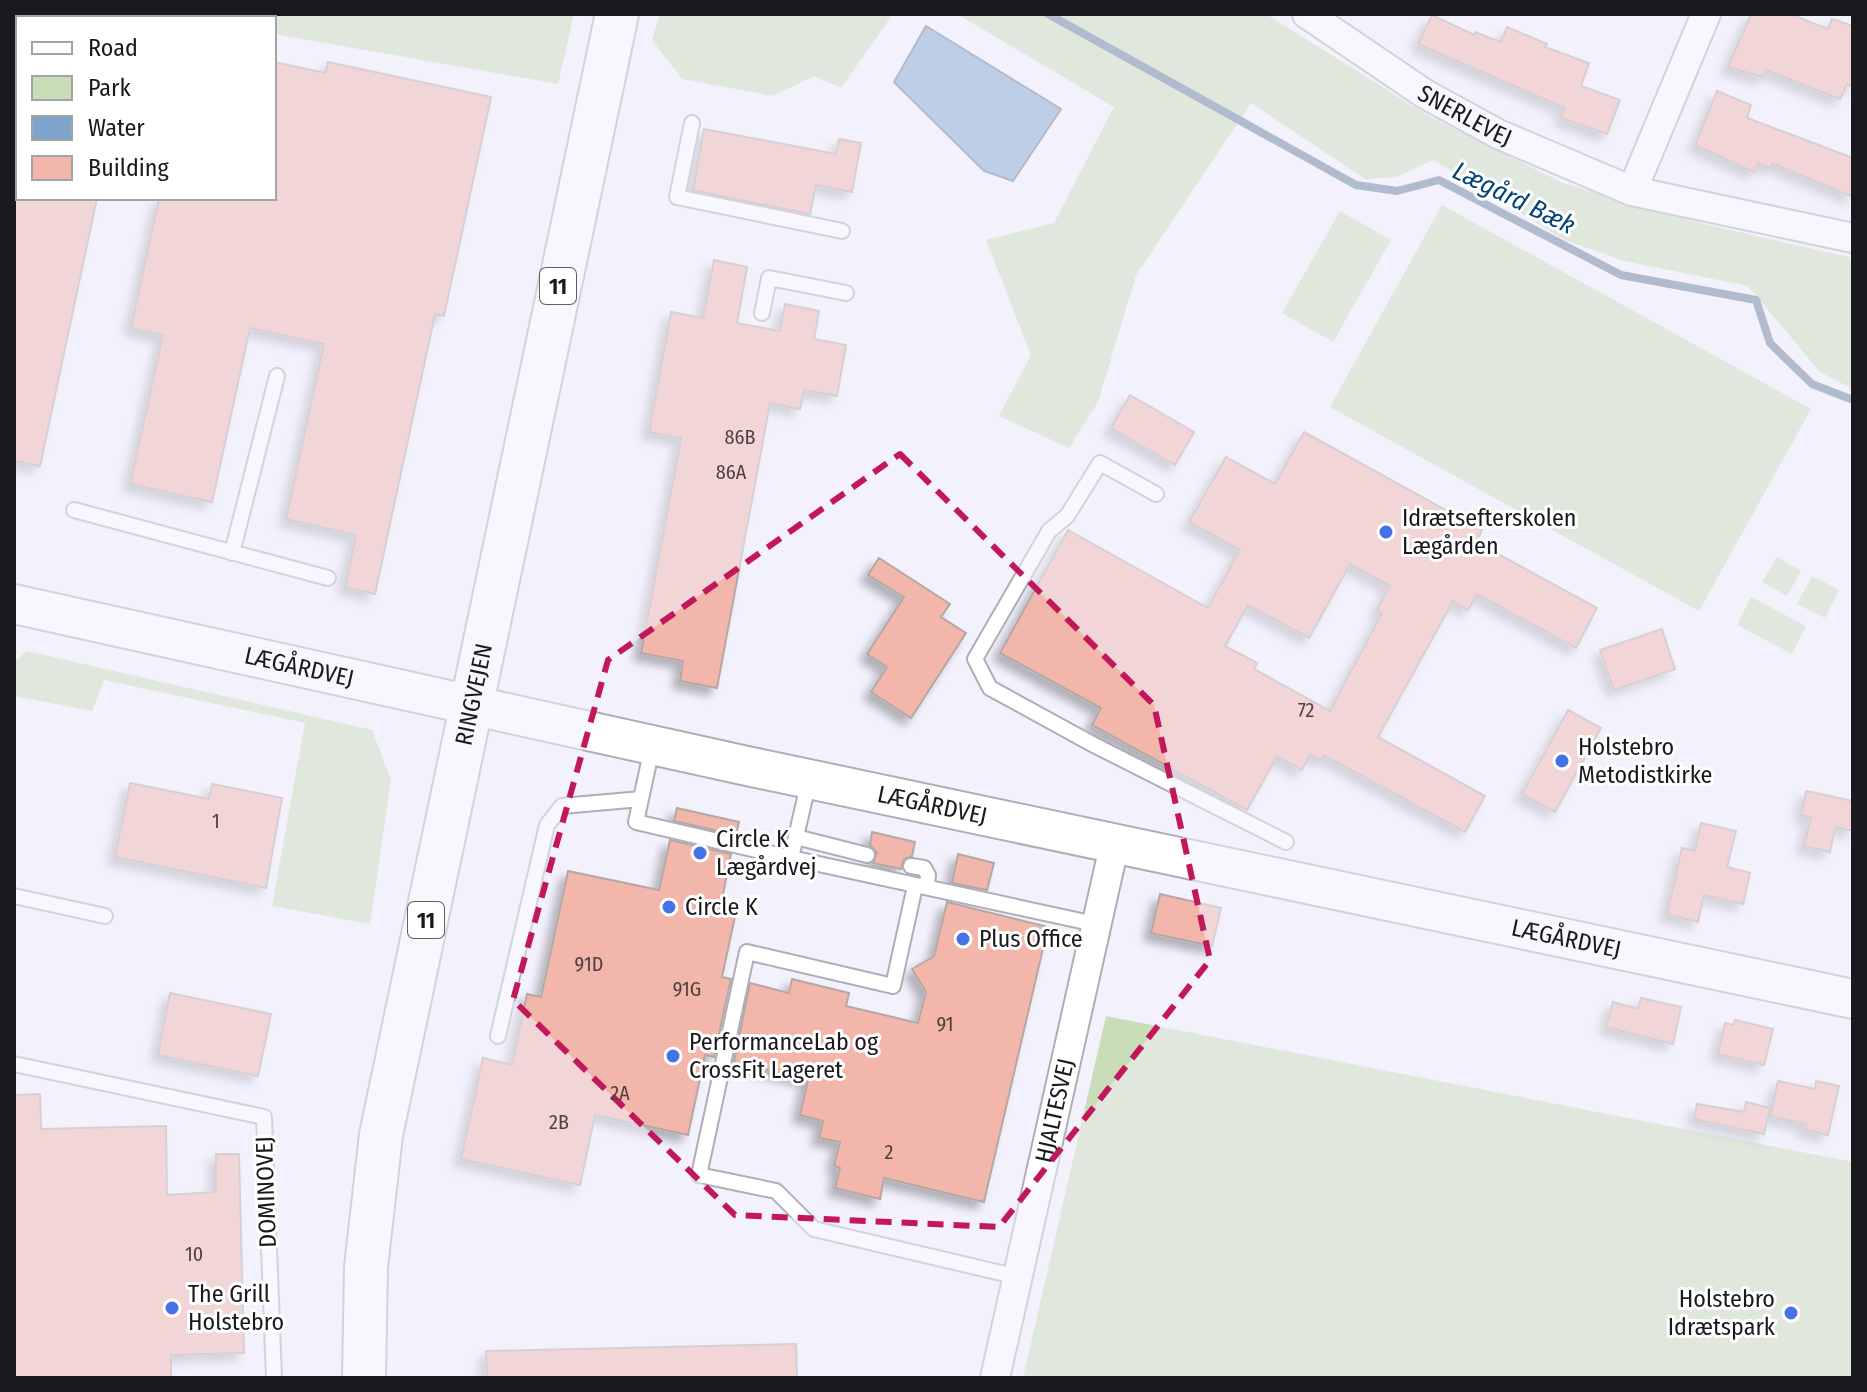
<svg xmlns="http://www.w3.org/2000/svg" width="1867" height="1392" font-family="'Fira Sans Condensed',sans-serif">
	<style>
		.green { fill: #c9ddb8 }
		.water { fill: #7da4cc; stroke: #5f7a98; stroke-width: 2 }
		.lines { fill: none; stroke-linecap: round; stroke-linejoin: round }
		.stream { stroke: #5f7a98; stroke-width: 8 }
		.building { fill: #f2b6aa; stroke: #b4a8a5; stroke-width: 2; fill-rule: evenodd; filter: url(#shadow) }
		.lane-casing { stroke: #afaeb8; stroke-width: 18 }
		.street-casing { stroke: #afaeb8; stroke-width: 32 }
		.secondary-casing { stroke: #afaeb8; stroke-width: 42 }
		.primary-casing { stroke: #afaeb8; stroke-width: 46 }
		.lane { stroke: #fff; stroke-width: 14 }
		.street { stroke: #fff; stroke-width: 28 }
		.secondary { stroke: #fff; stroke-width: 38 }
		.primary { stroke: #fff; stroke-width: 42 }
		.marked { fill: none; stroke: #c2185b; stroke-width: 6; stroke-dasharray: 16 10; stroke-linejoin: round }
		.poi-dot { fill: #4572e4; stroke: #fff; stroke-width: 3 }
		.labels { text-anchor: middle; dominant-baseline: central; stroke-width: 6; stroke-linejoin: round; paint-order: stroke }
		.number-label { font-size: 20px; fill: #504040 }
		.shield { fill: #fff; stroke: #5f5e61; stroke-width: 2 }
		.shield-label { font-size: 22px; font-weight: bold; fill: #1a191d }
		.street-label { font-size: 24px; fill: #1a191d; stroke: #fff }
		.poi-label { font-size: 24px; fill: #1a191d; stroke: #fff; text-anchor: start }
		.water-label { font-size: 26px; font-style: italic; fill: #044476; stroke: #fff }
	</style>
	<defs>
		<filter id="shadow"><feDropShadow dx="-7" dy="7" stdDeviation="4" flood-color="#0004"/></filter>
	</defs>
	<rect width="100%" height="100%" fill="#f2f1fc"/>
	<!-- green -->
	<path class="green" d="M160 14H574L558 84 274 34V18H183Z
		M660 14H893L841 88 814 76 773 96 682 79 652 40Z
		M957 14H1266L1427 115 1563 183 1700 223 1849 257 1853 266V389L1820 372 1748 286 1624 261 1565 240 1433 160 1397 177 1365 179 1251 103 1136 275 1098 402 1069 448 999 416 1031 355 986 240 1054 223 1114 107Z
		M1442 205 1811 409 1699 611 1330 407Z
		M1340 211 1391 240 1333 342 1282 313Z
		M1777 557 1801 571 1787 596 1762 582Z
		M1812 576 1839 590 1825 618 1797 604Z
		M1751 597 1806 626 1792 654 1737 625Z
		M27 651 372 730 391 780 370 924 272 906 305 723 104 680 92 711 14 696V662Z
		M1106 1016 1853 1162V1378H1023Z"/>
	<!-- water -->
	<path class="water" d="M926 26 1061 109 1013 181 984 171 894 82Z"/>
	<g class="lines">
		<!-- stream -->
		<path class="stream" d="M1048 14 1356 185 1397 191 1439 180 1621 275 1756 300 1770 343 1812 384 1853 400"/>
	</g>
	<!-- building -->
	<path class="building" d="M1751 14H1790L1828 29 1832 19 1853 26V87L1847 84 1840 99 1766 70 1763 77 1728 67Z
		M1432 15 1474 35 1475 32 1501 42 1507 27 1547 44 1545 47 1589 63 1581 86 1620 100 1607 134 1561 118 1565 108 1418 44Z
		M274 62 325 73 328 62 491 97 444 316 435 314 375 594 345 587 356 535 286 519 324 344 250 328 212 502 130 484 163 335 131 328 159 198H274Z
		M1717 91 1751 105 1747 118 1853 158V197L1772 163 1770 168 1758 163 1754 172 1695 145Z
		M704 129 836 154 839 139 861 143 852 192 816 185 810 214 693 190Z
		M14 198H97L40 466 14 461Z
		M714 260 747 267 737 323 780 331 785 304 819 311 814 339 846 345 837 396 804 390 800 409 770 403 717 688 680 681 683 661 641 653 681 438 649 432 671 312 703 318Z
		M1130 395 1194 432 1175 465 1111 428Z
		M1304 432 1482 530 1476 542 1597 608 1576 648 1477 594 1468 610 1453 601 1378 737 1485 796 1465 832 1324 755 1321 760 1310 754 1302 770 1277 756 1247 810 1092 725 1101 708 1000 653 1068 530 1208 608 1240 550 1189 522 1226 457 1275 484ZM1350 564 1390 586 1377 610 1382 613 1330 711 1254 669 1257 663 1225 646 1248 605 1309 638Z
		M879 558 950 604 941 617 966 633 911 718 871 692 887 667 867 654 904 597 868 575Z
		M1662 629 1675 669 1614 690 1600 650Z
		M1568 710 1601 728 1555 812 1522 794Z
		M130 783 209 799 212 784 282 798 266 888 115 857Z
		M1806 791 1853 801V831L1835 827 1830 852 1804 846 1811 817 1801 815Z
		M677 808 739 822 736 835 674 821Z
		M1701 823 1736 831 1727 867 1750 873 1743 904 1704 895 1698 922 1667 914 1682 848 1695 851Z
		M872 832 915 842 912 856 904 859 901 869 873 863 877 853 870 845Z
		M670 840 731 854 721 904 737 907 722 977 731 979 714 1057 705 1055 688 1135 595 1115 580 1185 461 1159 483 1058 512 1065 527 994 541 997 568 871 659 890Z
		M958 854 994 863 987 890 952 883Z
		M1160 894 1221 908 1212 946 1151 933Z
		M947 902 1048 927 984 1202 884 1178 880 1199 835 1188 840 1168 834 1166 840 1142 819 1138 823 1121 800 1115 808 1079 734 1062 750 983 789 993 792 979 849 993 846 1006 918 1023 926 992 912 969 934 956Z
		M170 993 271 1014 258 1076 158 1055Z
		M1641 998 1681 1007 1673 1044 1606 1027 1613 1002 1638 1009Z
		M1735 1020 1773 1029 1764 1065 1718 1054 1725 1023 1733 1025Z
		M1778 1081 1815 1089 1816 1081 1839 1086 1828 1135 1805 1130 1806 1124 1770 1116Z
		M40 1094 41 1129 166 1126 167 1195 216 1192V1154H239L244 1353 171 1355V1378H14V1095Z
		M1746 1102 1770 1108 1764 1134 1694 1119 1697 1104 1744 1112Z
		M796 1344 797 1378H487L486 1351Z"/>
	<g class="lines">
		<!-- lane casing -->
		<g class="lane-casing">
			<path id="lane" d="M14 44 18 41
				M692 123 677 197 842 231
				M762 313 769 278 846 293
				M1156 494 1100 463 1067 516 1049 531 975 659 990 688 1094 745 1286 842
				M74 510 328 578
				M232 553 277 376
				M652 748 636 822 791 858 809 781
				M796 837 867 855
				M791 858 1095 924
				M911 866 924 868 928 875 927 887
				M915 886 893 986 747 952 699 1175 776 1191 814 1229 1018 1277
				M14 896 105 916
				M498 1036 547 825 562 806 641 799
				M14 1064 264 1117 274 1378"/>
		</g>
		<!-- street casing -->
		<g class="street-casing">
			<g id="street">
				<path id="s1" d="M1307 14 1425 94 1498 134 1632 191 1853 238"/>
				<path d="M1632 191 1706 14"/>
				<path id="s2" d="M995 1378 1115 842"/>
			</g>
		</g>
		<!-- secondary casing -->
		<g class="secondary-casing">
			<g id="secondary">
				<path id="s3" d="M14 604 747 766 1853 999"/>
			</g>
		</g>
		<!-- primary casing -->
		<g class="primary-casing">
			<g id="primary">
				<path id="s4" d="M364 1378 366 1267 381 1135 617 14"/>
			</g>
		</g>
		<!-- lane -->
		<use href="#lane" class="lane"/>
		<!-- street -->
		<use href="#street" class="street"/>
		<!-- secondary -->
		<use href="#secondary" class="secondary"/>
		<!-- primary -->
		<use href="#primary" class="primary"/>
	</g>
	<!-- marked area -->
	<path d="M0 0H1867V1392H0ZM900 454 1154 705 1210 960 999 1227 735 1215 513 1000 608 660Z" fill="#f2f1fc" fill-opacity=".55" fill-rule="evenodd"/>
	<path class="marked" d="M900 454 1154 705 1210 960 999 1227 735 1215 513 1000 608 660Z"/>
	<!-- markers -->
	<g class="poi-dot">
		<circle cx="1386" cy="532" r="8"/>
		<circle cx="1562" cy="761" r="8"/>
		<circle cx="700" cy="853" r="8"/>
		<circle cx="669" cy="907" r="8"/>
		<circle cx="963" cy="939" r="8"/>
		<circle cx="673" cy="1056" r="8"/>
		<circle cx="172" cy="1308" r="8"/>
		<circle cx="1791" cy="1313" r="8"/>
	</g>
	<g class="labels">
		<!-- number labels -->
		<g class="number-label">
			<text x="740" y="437">86B</text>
			<text x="731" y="472">86A</text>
			<text x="1306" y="710">72</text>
			<text x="216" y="821">1</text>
			<text x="589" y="964">91D</text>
			<text x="687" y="989">91G</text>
			<text x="945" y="1024">91</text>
			<text x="620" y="1093">2A</text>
			<text x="559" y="1122">2B</text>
			<text x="889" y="1152">2</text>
			<text x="194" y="1254">10</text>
		</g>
		<!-- shield labels -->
		<g class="shield">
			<rect x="540" y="268" width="36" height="36" rx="6"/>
			<rect x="408" y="902" width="36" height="36" rx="6"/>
		</g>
		<g class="shield-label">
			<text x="558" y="286">11</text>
			<text x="426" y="920">11</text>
		</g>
		<!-- street labels -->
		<g class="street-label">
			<text stroke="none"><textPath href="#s1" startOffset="188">SNERLEVEJ</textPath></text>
			<text stroke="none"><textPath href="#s3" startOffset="292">LÆGÅRDVEJ</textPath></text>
			<text stroke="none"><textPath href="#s4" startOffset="694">RINGVEJEN</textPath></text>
			<text stroke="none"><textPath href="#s3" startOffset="940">LÆGÅRDVEJ</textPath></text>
			<text stroke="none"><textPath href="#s3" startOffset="1588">LÆGÅRDVEJ</textPath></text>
			<text stroke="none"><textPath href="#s2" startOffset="274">HJALTESVEJ</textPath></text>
			<text transform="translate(266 1192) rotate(-92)">DOMINOVEJ</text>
		</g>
		<!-- poi labels -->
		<g class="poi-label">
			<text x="1402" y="518">Idrætsefterskolen<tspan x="1402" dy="28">Lægården</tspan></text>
			<text x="1578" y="747">Holstebro<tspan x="1578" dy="28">Metodistkirke</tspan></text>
			<text x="716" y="839">Circle K<tspan x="716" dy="28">Lægårdvej</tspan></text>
			<text x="685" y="907">Circle K</text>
			<text x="979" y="939">Plus Office</text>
			<text x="689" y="1042">PerformanceLab og<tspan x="689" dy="28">CrossFit Lageret</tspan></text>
			<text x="188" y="1294">The Grill<tspan x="188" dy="28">Holstebro</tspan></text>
			<text x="1775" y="1299" text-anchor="end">Holstebro<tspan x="1775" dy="28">Idrætspark</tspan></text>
		</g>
		<!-- water labels -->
		<g class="water-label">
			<text transform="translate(1514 198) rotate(26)">Lægård Bæk</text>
		</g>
	</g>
	<!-- border -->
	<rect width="1867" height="1392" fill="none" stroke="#1a191d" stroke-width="32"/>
	<!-- legend -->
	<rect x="16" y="16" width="260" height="184" fill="#ffffff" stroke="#a3a3a5" stroke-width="2"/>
	<rect x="32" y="42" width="40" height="12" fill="#ffffff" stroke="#a3a3a5" stroke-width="2"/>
	<text x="88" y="56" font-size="24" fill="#1a191d">Road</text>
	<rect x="32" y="76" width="40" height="24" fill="#c9ddb8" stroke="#a3a3a5" stroke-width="2"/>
	<text x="88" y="96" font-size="24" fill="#1a191d">Park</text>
	<rect x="32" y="116" width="40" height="24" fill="#7da4cc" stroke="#a3a3a5" stroke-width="2"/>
	<text x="88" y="136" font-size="24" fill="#1a191d">Water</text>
	<rect x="32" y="156" width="40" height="24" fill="#f2b6aa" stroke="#a3a3a5" stroke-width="2"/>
	<text x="88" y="176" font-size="24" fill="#1a191d">Building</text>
</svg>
